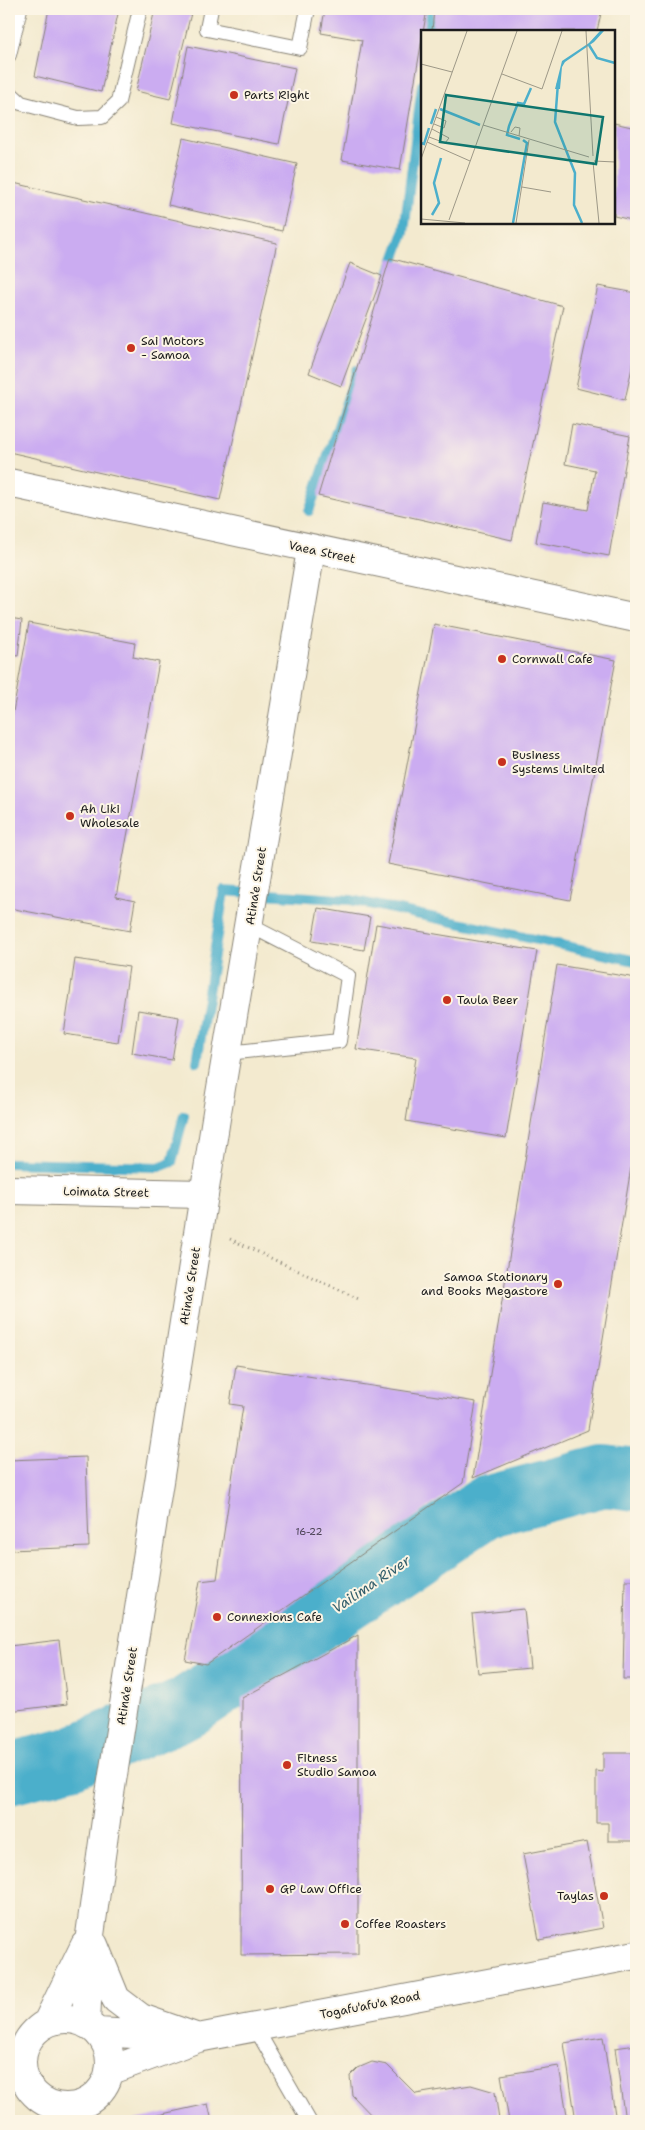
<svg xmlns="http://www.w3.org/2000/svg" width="645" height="2130" font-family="'Shantell Sans',sans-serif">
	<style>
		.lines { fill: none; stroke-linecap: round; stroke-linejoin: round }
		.stream { stroke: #4cafcb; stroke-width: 10 }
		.river { stroke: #4cafcb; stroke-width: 62 }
		.building { fill: #cbacf1 }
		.service-casing { stroke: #888376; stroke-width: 16 }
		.minor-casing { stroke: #888376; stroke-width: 30 }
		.secondary-casing { stroke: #888376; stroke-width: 30 }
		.primary-casing { stroke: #888376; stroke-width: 30 }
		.path { stroke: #888376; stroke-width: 3; stroke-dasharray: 1 4; stroke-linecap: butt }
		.service { stroke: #fff; stroke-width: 14 }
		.minor { stroke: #fff; stroke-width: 28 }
		.secondary { stroke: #fff; stroke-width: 28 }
		.primary { stroke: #fff; stroke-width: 28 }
		.poi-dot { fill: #c8321e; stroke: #fcf5e5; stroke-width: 2 }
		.labels { text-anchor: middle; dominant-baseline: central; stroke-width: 4; stroke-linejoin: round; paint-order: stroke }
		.number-label { font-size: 10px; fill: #484051 }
		.poi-label { font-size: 12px; fill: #1c1c1c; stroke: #fcf5e5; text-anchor: start }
		.street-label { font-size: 12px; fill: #1c1c1c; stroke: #fcf5e5 }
		.water-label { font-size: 14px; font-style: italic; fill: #325e6b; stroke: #fcf5e5 }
		.inset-river { fill: none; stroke: #4cafcb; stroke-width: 2.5 }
		.inset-road { fill: none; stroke: #9d9887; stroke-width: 1 }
		.view { fill: #0f766e; fill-opacity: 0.15; stroke: #0f766e; stroke-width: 2.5 }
		.inset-edge { fill: none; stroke: #1c1c1c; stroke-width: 2.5 }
	</style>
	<rect width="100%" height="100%" fill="#fcf5e5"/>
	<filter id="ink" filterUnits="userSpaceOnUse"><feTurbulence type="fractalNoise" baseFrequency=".02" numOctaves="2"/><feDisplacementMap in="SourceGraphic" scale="10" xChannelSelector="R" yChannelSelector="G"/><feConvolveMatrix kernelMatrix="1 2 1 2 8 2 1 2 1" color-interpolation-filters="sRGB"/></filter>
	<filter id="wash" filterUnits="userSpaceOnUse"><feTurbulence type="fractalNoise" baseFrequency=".0096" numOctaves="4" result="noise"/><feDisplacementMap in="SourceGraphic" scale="20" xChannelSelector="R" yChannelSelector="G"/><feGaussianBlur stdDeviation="1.12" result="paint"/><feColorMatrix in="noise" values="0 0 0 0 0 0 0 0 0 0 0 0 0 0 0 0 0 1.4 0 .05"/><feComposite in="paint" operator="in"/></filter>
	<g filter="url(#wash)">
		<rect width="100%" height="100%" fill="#f3eacf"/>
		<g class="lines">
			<!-- stream -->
			<path class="stream" d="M429 31 432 9
				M390 271 404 232 422 85
				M309 511 357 370
				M197 1062 224 891 351 900 636 961
				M9 1163 159 1167 172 1162 184 1115"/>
			<!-- river -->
			<path class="river" d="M9 1774 70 1758 186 1708 486 1507 604 1476 636 1480"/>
		</g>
		<g id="blocks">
			<!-- building -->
			<path class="building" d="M49 9H119L101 92 35 76Z
				M155 9H192L170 99 136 91Z
				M325 9H427L400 170 342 160 362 40 321 33Z
				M434 9H602L597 31H432Z
				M188 46 295 68 279 144 173 123Z
				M614 123 636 128V221L614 216Z
				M183 138 297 164 282 231 168 205Z
				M9 182 277 243 220 500 9 452Z
				M390 258 563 306 512 540 318 496Z
				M350 263 382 276 341 386 309 373Z
				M598 286 636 293V349L625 400 576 388Z
				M572 424 630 436 609 556 536 542 543 502 588 510 595 470 565 464Z
				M9 618 22 620 18 656 9 655Z
				M29 623 135 643 133 657 159 662 116 897 135 901 130 931 9 908V734Z
				M434 624 616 660 570 900 388 864Z
				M635 815H636V839L631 838Z
				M318 908 370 917 364 950 312 941Z
				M376 924 537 951 506 1138 406 1121 416 1058 356 1049Z
				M75 959 129 967 118 1042 64 1034Z
				M557 965 636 978V1137L588 1430 473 1478Z
				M138 1010 179 1017 172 1060 132 1053Z
				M236 1365 476 1402 463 1483 206 1664 185 1660 200 1581 217 1579 243 1406 230 1404Z
				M86 1457 89 1547 9 1550V1460Z
				M625 1580H636V1679H623Z
				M524 1609 530 1668 478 1673 472 1614Z
				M358 1635V1954L241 1955 242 1698Z
				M59 1640 67 1704 9 1711V1646Z
				M603 1753H636V1841H608V1823H596V1771L603 1772Z
				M587 1842 603 1928 539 1940 523 1854Z
				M603 2037 616 2121H576L564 2043Z
				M636 2045V2121H625L615 2048Z
				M372 2062 387 2065 416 2094 471 2085 495 2092 499 2120 497 2121H377L352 2095 350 2076 358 2068Z
				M559 2066 568 2121H509L501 2075Z
				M208 2104 212 2121H135V2120Z"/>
		</g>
	</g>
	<g filter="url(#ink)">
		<use href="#blocks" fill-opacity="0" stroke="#888376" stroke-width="1"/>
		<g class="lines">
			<!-- service casing -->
			<g class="service-casing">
				<path id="service" d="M211 9 207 29 300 48 308 9
					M9 55 20 9
					M9 92 21 103 78 118 102 117 118 102 140 9
					M228 1053 339 1041 348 976 249 925
					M255 2027 309 2121"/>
			</g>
			<!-- minor casing -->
			<g class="minor-casing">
				<path id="minor" d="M9 1190 204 1194"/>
			</g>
			<!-- secondary casing -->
			<g class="secondary-casing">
				<path id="secondary" d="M94 1945 116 1999 141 2018 198 2038
					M22 2063a44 44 0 1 1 88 0a44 44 0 1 1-88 0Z
					M47 2023 85 1945
					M86 2024 90 1935 107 1813 217 1112 311 550
					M98 2032 167 2036
					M109 2071 198 2038 636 1955"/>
			</g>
			<!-- primary casing -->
			<g class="primary-casing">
				<path id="primary" d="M9 483 636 618"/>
			</g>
			<!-- path -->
			<path class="path" d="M230 1239 361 1300"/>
			<!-- service -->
			<use href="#service" class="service"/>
			<!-- minor -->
			<use href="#minor" class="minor"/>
			<!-- secondary -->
			<use href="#secondary" class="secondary"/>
			<!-- primary -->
			<use href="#primary" class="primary"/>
		</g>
	</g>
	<!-- markers -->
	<g class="poi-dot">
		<circle cx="234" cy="95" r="5"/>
		<circle cx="131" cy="348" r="5"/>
		<circle cx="502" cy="659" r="5"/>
		<circle cx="502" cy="762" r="5"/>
		<circle cx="70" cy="816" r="5"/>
		<circle cx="447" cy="1000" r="5"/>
		<circle cx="558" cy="1284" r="5"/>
		<circle cx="217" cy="1617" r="5"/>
		<circle cx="287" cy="1765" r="5"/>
		<circle cx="270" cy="1889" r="5"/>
		<circle cx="604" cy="1896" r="5"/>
		<circle cx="345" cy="1924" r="5"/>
	</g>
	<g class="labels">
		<!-- number labels -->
		<g class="number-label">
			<text x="309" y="1531">16-22</text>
		</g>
		<!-- poi labels -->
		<g class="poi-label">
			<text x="244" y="95">Parts Right</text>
			<text x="141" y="341">Sai Motors<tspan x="141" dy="14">- Samoa</tspan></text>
			<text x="512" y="659">Cornwall Cafe</text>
			<text x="512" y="755">Business<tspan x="512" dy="14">Systems Limited</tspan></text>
			<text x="80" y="809">Ah Liki<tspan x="80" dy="14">Wholesale</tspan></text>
			<text x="457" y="1000">Taula Beer</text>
			<text x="548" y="1277" text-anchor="end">Samoa Stationary<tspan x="548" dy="14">and Books Megastore</tspan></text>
			<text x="227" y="1617">Connexions Cafe</text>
			<text x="297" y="1758">Fitness<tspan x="297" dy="14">Studio Samoa</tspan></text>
			<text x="280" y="1889">GP Law Office</text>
			<text x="594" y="1896" text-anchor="end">Taylas</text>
			<text x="355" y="1924">Coffee Roasters</text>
		</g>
		<!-- street labels -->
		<g class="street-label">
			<text transform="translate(322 552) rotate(12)">Vaea Street</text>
			<text transform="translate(256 886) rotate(-81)">Atina'e Street</text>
			<text transform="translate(106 1192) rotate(1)">Loimata Street</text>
			<text transform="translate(190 1286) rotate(-81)">Atina'e Street</text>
			<text transform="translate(127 1686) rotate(-81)">Atina'e Street</text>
			<text transform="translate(370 2005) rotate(-11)">Togafu'afu'a Road</text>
		</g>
		<!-- water labels -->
		<g class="water-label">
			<text transform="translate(371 1584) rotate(-34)">Vailima River</text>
		</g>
	</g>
	<!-- overview -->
	<g transform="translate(421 30)">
		<rect width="194" height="194" fill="#f3eacf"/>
		<path d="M179 1H183L173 12 144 32 141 37 139 59H134L141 31 168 13Z" fill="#4cafcb"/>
		<path class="inset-river" d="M168 15 176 28 194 33M137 53 134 92 154 143 153 175 161 193M19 79 59 95M10 94 15 79M99 109 86 105 88 96 97 73 103 74 110 58M0 113 3 114 8 98M11 185 18 173 13 153 20 128M92 193 106 113 102 110"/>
		<path class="inset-road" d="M165 1 172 126M0 34 31 42M81 44 121 59 141 1M13 94 23 98 25 91 15 87M62 95 168 127M90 102 94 97 99 98 98 106M8 107 24 113 28 108 11 99M6 112 49 131M0 129 46 1M173 131 194 132M172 132 178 193M101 157 130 162M0 189 44 193M28 190 96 1M95 193 108 110"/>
		<path class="view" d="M25 65 182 87 175 134 19 112Z"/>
		<rect width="194" height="194" class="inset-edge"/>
	</g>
	<!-- margin -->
	<rect width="645" height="2130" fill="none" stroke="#fcf5e5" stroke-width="30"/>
</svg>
